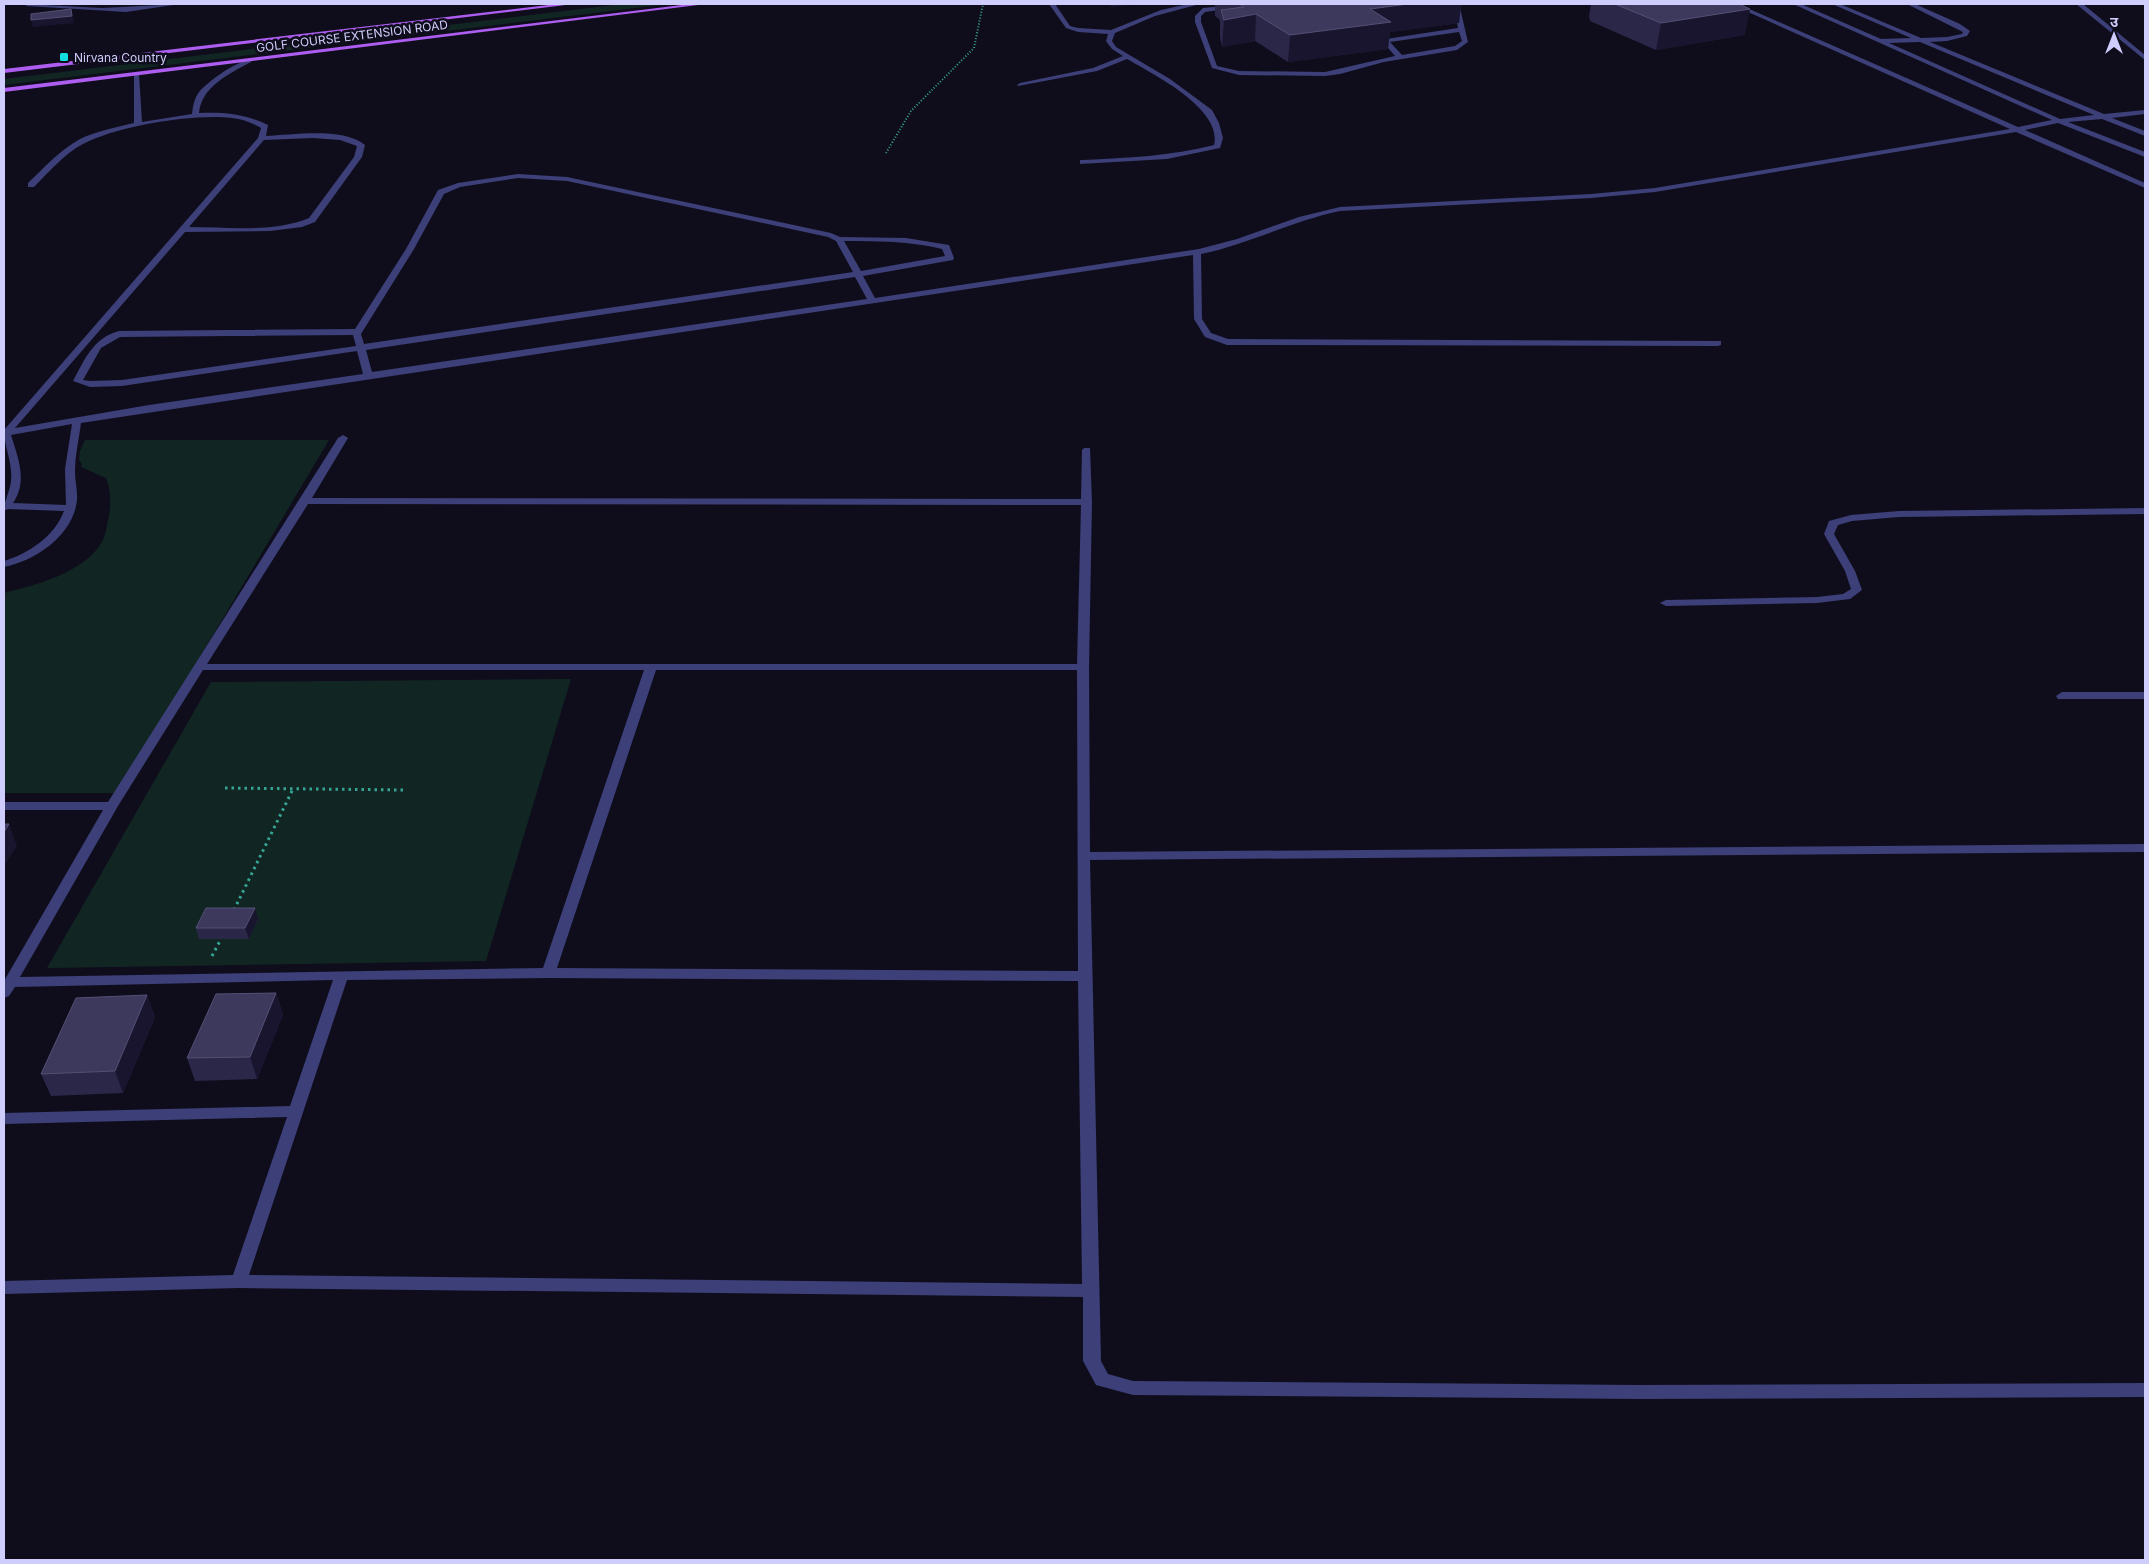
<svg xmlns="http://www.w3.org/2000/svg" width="2149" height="1564" font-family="Inter,'Noto Sans Devanagari',sans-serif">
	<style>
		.green { fill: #112623 }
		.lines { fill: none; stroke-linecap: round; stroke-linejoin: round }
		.path-far1 { stroke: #37a595; stroke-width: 2; stroke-dasharray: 1 2; stroke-linecap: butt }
		.path { stroke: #37a595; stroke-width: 3; stroke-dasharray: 2.5 4; stroke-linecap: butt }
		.minor { fill: #3c3f78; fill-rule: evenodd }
		.major { fill: #ae5df1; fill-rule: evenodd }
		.wall { fill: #2b2749 }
		.shaded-wall { fill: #19152f }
		.building { fill: #3d395c; stroke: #545075 }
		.poi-dot { fill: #13dde0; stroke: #0f0d1c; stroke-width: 2 }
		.labels { text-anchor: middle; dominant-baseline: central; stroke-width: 5; stroke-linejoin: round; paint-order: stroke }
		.far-street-label { font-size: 12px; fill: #cecdfb; stroke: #0f0d1c }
		.far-poi-label { font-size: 12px; fill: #cecdfb; stroke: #0f0d1c; text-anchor: start }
	</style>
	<rect width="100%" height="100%" fill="#0f0d1c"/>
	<!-- green -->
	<path class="green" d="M622 4H668L4 85V79Z
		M85 440H329L119 793H4V593C34 586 85 572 102 542 106 535 107 524 109 516 111 503 111 490 106 478L81 467 82 464 79 460 80 451Z
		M571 679 486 961 47 968 211 682Z"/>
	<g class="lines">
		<!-- path-far1 -->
		<path class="path-far1" d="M886 153 911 111 974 48 983 4"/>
		<!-- path -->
		<path class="path" d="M225 788 405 790
			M234 910 293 789
			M212 956 221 939"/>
		<!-- minor -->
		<path class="minor" d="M24 4 102 8 180 4 126 12 27 6Z
			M1049 4H1055L1070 26 1078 28 1111 30 1161 10 1188 4H1200L1155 16 1115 33 1112 41 1116 47 1170 79 1212 110 1219 123 1223 138 1220 148 1167 159 1080 164V160H1083C1127 158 1171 156 1214 145 1223 109 1153 74 1127 59L1097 71 1018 86 1017 85 1020 83 1093 68 1123 56 1112 49 1106 41 1108 34 1078 32 1066 28Z
			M1244 4H1263L1205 12 1201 16V22L1217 66 1239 71 1325 72 1395 56 1383 42 1386 39 1458 28 1453 4H1459L1468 42 1457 50 1384 62 1340 74 1325 76 1239 75 1212 68 1195 22V16L1203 8ZM1459 32 1462 41 1455 46 1402 55 1390 42Z
			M1730 4H1738L2018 127 2052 120 1793 4H1801L1881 39 1911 38 1832 4H1840L1921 38 1947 37 1962 34 1963 32 1907 4H1915L1960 24 1970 31 1967 36 1947 41 1930 42 2104 114 2145 110V114L2112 118 2145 131V136L2102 119 2068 122 2145 152V157L2058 123 2025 130 2145 183V188L2016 132 1655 192 1591 198 1340 211C1292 221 1249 244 1201 254L1202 319 1211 333 1228 339 1721 341V345L1718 346 1227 345 1205 337 1194 319 1193 255 81 423C79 439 75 455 75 472 75 483 79 495 76 506 69 538 34 561 4 567V561C28 554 55 536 64 511L8 509 4 511C4 500 10 492 11 481 13 463 4 447 4 430L258 138 261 128C252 123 243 119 232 118 195 113 116 126 83 144 64 154 49 172 34 187H28V183C42 170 55 155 72 144 89 132 114 128 134 123V73L139 74 142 122 192 114C193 106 194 99 199 92 207 82 239 59 251 60V62C229 74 202 86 199 113 224 112 245 114 268 125L266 136C293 135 343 127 365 145L362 157 315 222 302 227 270 231 185 232 15 428 149 405 363 374 357 351 122 386 90 387 73 381C85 359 93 338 119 331L355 329 406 249 438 190 458 183 518 174 567 177 831 233 840 237 906 238 949 245 954 258 953 260 863 276 875 298 1199 249 1237 239 1299 217 1340 207 1591 194 1655 188 2010 129ZM1920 42 2094 115 2060 119 1889 43ZM313 138 340 140 357 146 354 157 309 218C273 233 228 227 189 227L264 140ZM518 178 567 181 828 237 836 241 853 272 364 344 361 334 414 249 444 194 460 187ZM844 241C877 241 910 241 942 249L945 256 861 271ZM855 277 867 299 372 372 366 350ZM353 335 356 346 122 380 90 381 83 380 101 348 120 337ZM72 424 65 469 66 505 13 503C28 481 18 458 11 435Z
			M2076 4H2083L2145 55V60Z
			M343 435 348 438 312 498 1081 499 1082 450 1084 448H1090L1092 502 1089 667 1090 852 2145 844V852L1090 860 1101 1361 1108 1374 1133 1381 1637 1385 2145 1383V1397L1637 1399 1133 1395 1096 1385 1083 1361V1297L239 1288 4 1294V1281L233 1275 287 1117 4 1124V1113L290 1106 333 980 15 987 9 996 4 998V981L103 810H4V802H108L338 438ZM308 504 1081 505 1077 664H207ZM203 670H644L543 968 20 977 118 806ZM656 670H1077L1078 971 557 968ZM548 978 1078 981 1082 1284 249 1275 347 980Z
			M2145 508V514L1899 517 1852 521 1838 525 1834 534 1855 571 1862 590 1850 599 1817 603 1666 606 1660 603 1666 600 1817 597 1843 594 1851 589 1845 571 1824 534 1829 521 1851 515 1899 511Z
			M2062 692H2145V699H2058L2056 696Z"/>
		<!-- major -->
		<path class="major" d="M557 4H574L4 73V69Z
			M690 4H706L4 92V88Z"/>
	</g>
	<!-- wall -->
	<path class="wall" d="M1215 4H1461L1459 23 1390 32 1388 49 1288 62 1255 41 1222 47 1220 37V20L1215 16Z
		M1591 4H1739L1745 35 1656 50 1590 21 1589 16Z
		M258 919 249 939H199L196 928Z
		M276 993 283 1015 257 1079 195 1081 187 1058Z
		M147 995 155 1017 123 1093 51 1096 41 1074Z"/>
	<!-- shaded-wall -->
	<path class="shaded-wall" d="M1111 4H1137L1111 7Z
		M1408 4H1461L1459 23 1390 32 1388 49 1288 62 1290 35 1370 9Z
		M71 9 74 23 33 27 31 20Z
		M1750 9 1745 35 1656 50 1661 23Z
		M1256 14 1255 41 1222 47 1224 20Z
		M9 824 17 846 4 866V832Z
		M255 908 258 919 249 939 245 928Z
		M276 993 283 1015 257 1079 250 1057Z
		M147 995 155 1017 123 1093 115 1071Z"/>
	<!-- building -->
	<path class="building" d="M1239 4H1408L1370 9 1391 22 1290 35 1256 14 1224 20 1221 10 1244 7Z
		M1615 4H1739L1750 9 1661 23Z
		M71 9 72 16 31 20V14Z
		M4 824H9L4 832Z
		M206 908H255L245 928H196Z
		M276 993 250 1057 187 1058 216 994Z
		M147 995 115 1071 41 1074 76 998Z"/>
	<!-- markers -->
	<rect class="poi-dot" x="59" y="52" width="10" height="10" rx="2.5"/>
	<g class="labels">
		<!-- far-street labels -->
		<g class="far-street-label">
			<text transform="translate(352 36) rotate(-7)">GOLF COURSE EXTENSION ROAD</text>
		</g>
		<!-- far-poi labels -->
		<g class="far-poi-label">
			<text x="74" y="57">Nirvana Country</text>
		</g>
	</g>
	<!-- border -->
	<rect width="2149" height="1564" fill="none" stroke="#cecdfb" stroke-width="10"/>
	<!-- north arrow -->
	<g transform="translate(2114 35)" stroke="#0f0d1c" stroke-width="4" paint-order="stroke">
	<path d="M0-4L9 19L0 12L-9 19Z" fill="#cecdfb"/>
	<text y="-8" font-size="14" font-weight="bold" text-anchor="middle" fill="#cecdfb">उ</text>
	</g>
</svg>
